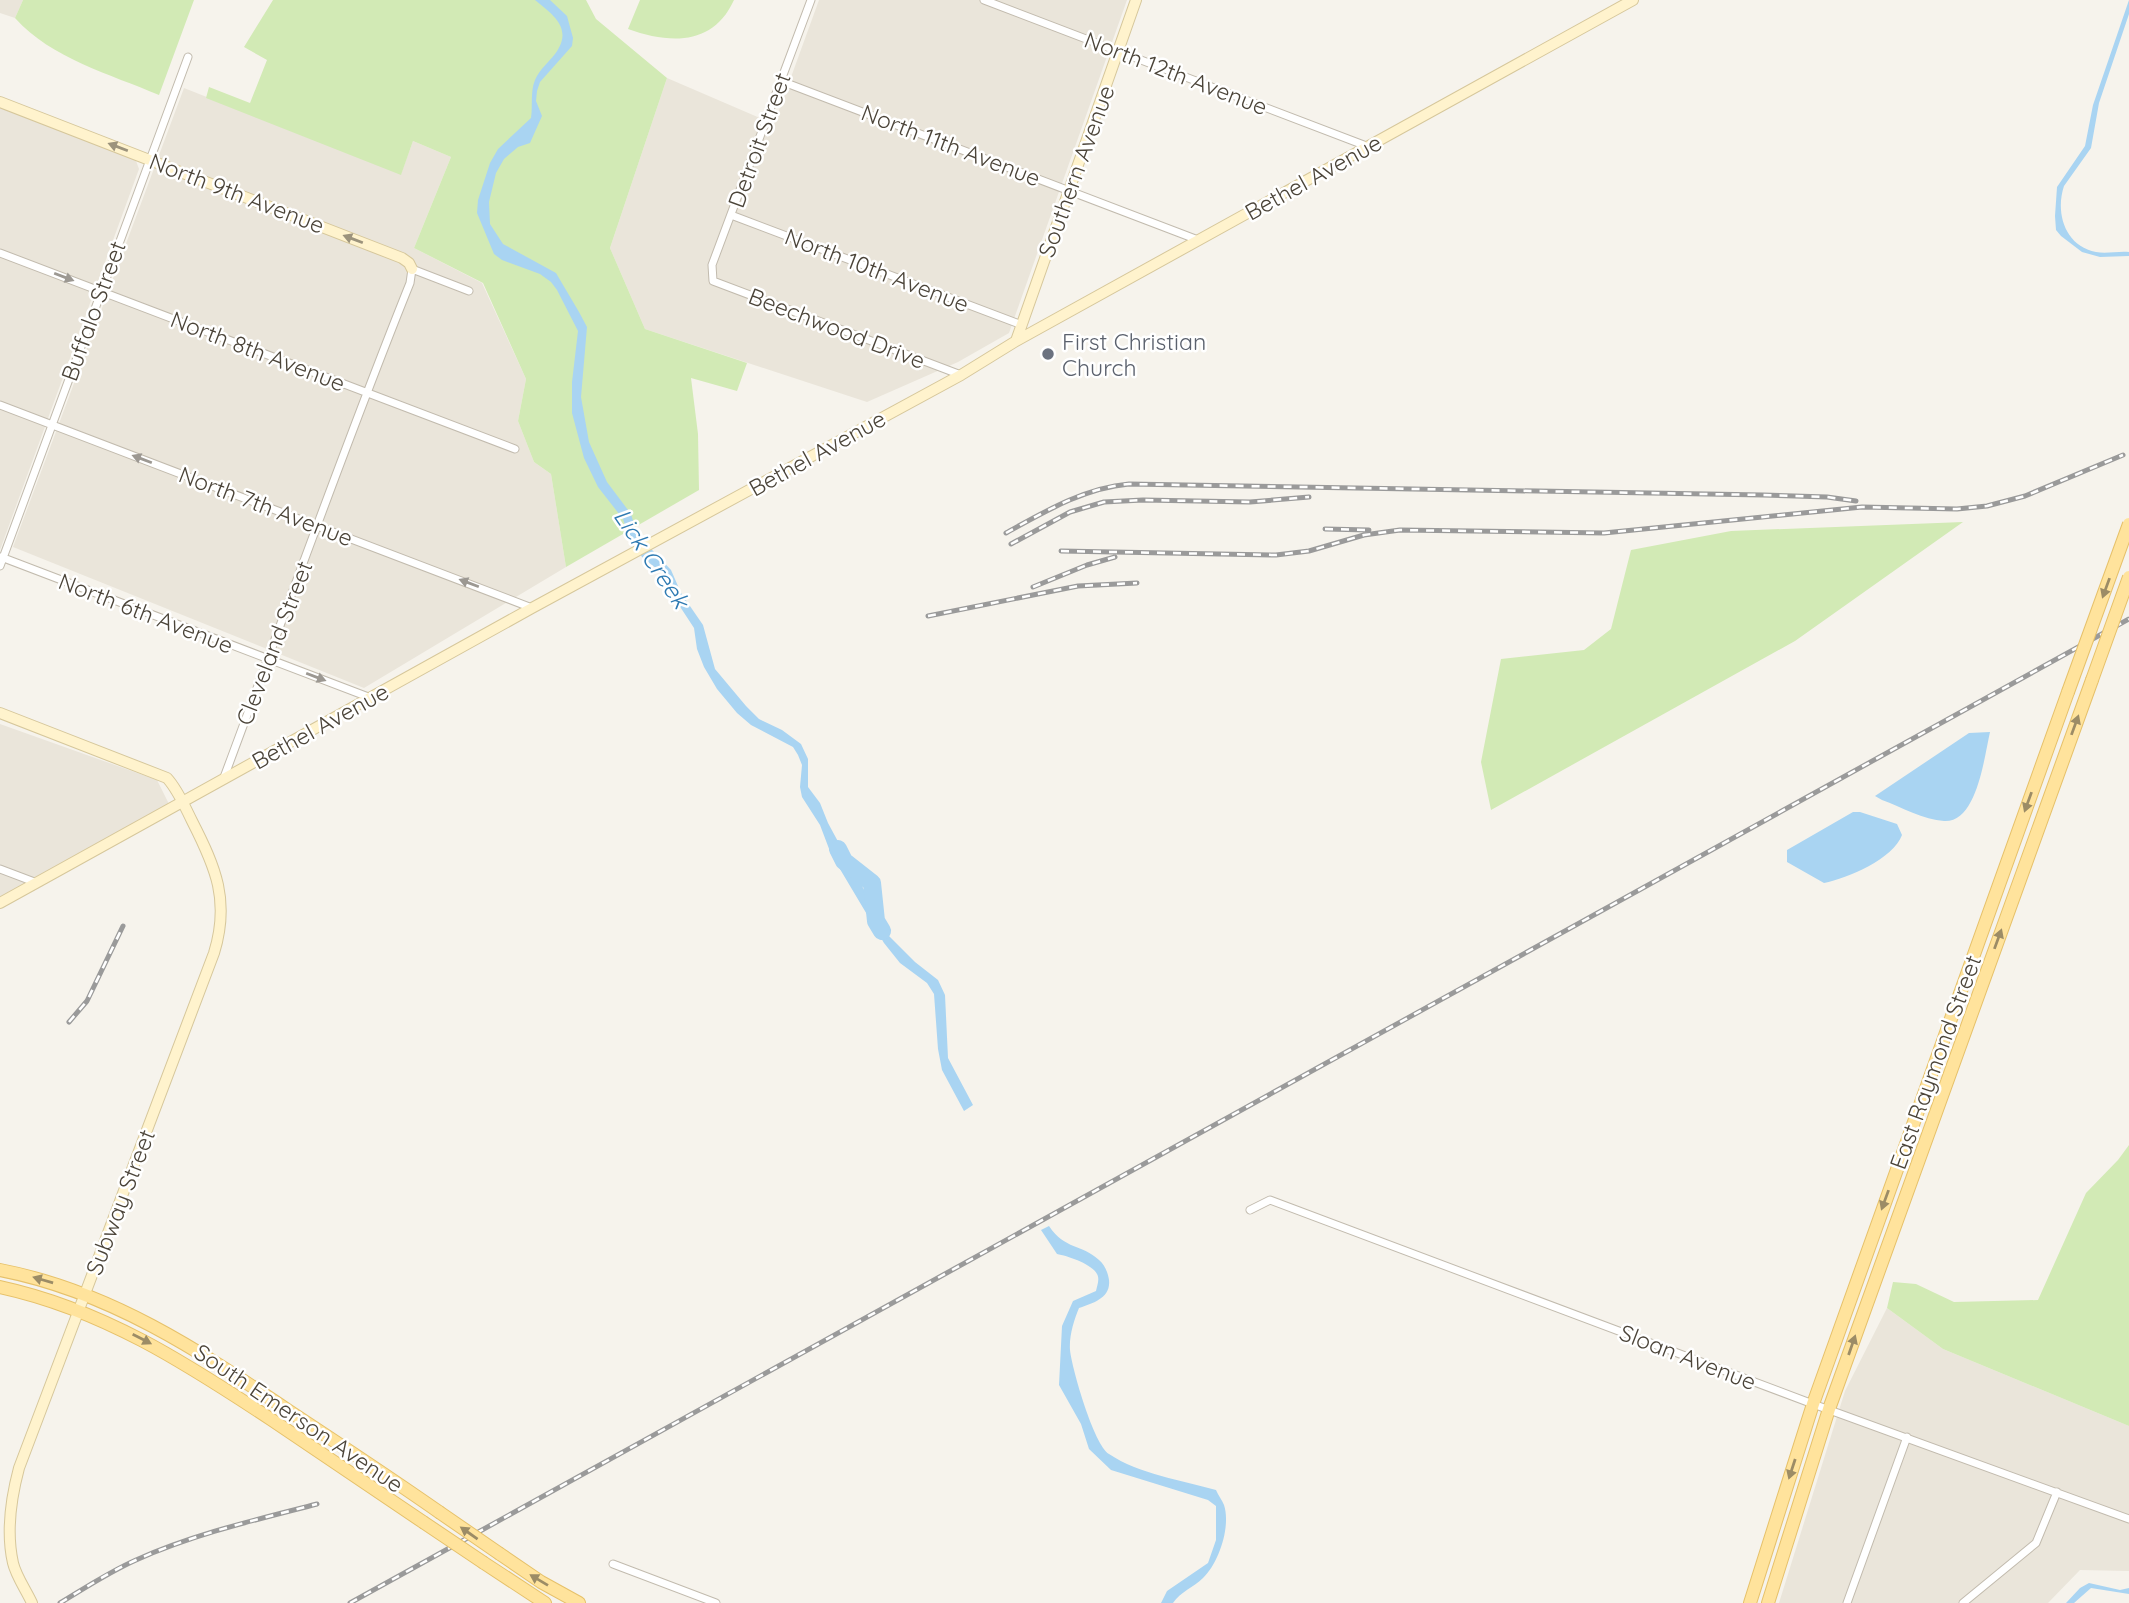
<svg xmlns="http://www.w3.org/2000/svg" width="2129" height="1603" font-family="Quicksand,sans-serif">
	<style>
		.residential { fill: #eae5da }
		.green { fill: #d2eab5 }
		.water { fill: #a9d4f2 }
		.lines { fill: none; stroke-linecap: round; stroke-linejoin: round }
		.river { stroke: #a9d4f2; stroke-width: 18 }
		.street-casing { stroke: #c2bbae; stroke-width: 9 }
		.secondary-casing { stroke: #d6c79b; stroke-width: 12 }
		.primary-casing { stroke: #e6c16a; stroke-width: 14 }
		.street { stroke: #fff; stroke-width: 7 }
		.secondary { stroke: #fff3cd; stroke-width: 10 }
		.primary { stroke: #ffe39c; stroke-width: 12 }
		.rail-casing { stroke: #9a9a9a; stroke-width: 5 }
		.rail { stroke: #fff; stroke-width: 2.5; stroke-dasharray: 8; stroke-linecap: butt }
		.primary-bridge-casing { stroke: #e6c16a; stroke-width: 14; stroke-linecap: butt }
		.primary-bridge { stroke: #ffe39c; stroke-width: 12 }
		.oneway { fill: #9c937c }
		.oneway2 { fill: #9c9892 }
		.oneway3 { fill: #9c8c66 }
		.worship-dot { fill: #6b7280; stroke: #fff; stroke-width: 2.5 }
		.labels { text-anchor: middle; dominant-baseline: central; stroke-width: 5; stroke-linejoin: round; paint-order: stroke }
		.street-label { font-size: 23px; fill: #4b4439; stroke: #fff }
		.worship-label { font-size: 23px; fill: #5b616d; stroke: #fff; text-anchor: start }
		.water-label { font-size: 24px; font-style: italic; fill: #2e7ab2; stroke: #fff }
	</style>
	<rect width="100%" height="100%" fill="#f6f3ec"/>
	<!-- residential -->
	<path class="residential" d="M0 0H23L15 18 0 13Z
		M819 0H1127L1009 333 958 362 867 402 645 329 610 248 667 78 774 124Z
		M184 88 401 174 413 141 451 157 414 248 482 283 526 379 518 421 534 462 551 474 566 567 364 688 13 547Z
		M0 107 135 158 139 169 0 550Z
		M0 724 157 780 169 804 0 897Z
		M1887 1308 1943 1349 2129 1426V1571L2080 1570 2048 1603H1779L1845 1391Z"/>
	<!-- green -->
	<path class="green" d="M23 0H194L159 95C110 74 52 59 15 18Z
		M273 0H586L596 19 667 78 610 248 645 329 747 363 737 391 691 378 698 434 699 490 566 567 551 474 534 462 518 421 526 379 483 283 414 248 451 157 413 141 401 175 206 98 209 87 250 103 267 60 244 47Z
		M640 0H734C713 46 670 44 628 29Z
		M1963 522 1795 641 1491 810 1481 762 1501 659 1584 650 1611 629 1631 550 1731 531Z
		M2129 1145V1426L1943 1349 1887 1308 1893 1282 1916 1284 1954 1302 2038 1300 2086 1193 2118 1160Z"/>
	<!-- water -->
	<path class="water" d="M535 0H550L567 16 573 38 572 46 540 82 537 91 536 101 542 116 530 143 518 147 504 159 496 173 489 202 490 224 503 244 556 273 579 312 587 327 581 397 589 442 607 482 631 514 637 534 671 570 681 593 703 625 715 669 746 706 759 719 782 730 801 744 808 759V787L820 803 828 823 889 936 915 962 938 980 945 995 948 1058 973 1105 964 1111 942 1070 938 1049 934 994 927 983 900 963 884 943 831 854 820 825 802 797 800 787 802 765 798 755 793 747 751 725 737 713 717 689 704 667 697 649 694 628 675 599 669 582 662 573 642 557 628 535 623 519 598 487 584 458 572 413V382L578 331 557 290 551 282 540 274 502 260 494 254 477 213 478 200 490 163 498 149 531 118C533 106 530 92 535 80 540 69 548 63 555 54 574 28 553 15 535 0Z
		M2129 0V14L2099 103 2091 148 2064 186C2055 213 2065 246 2096 252 2106 254 2118 251 2129 252V256L2100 257 2082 252 2061 236 2056 230 2055 216 2057 187 2085 146 2093 105Z
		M1990 732C1984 758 1977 823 1944 821 1924 820 1901 807 1882 800L1875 796 1969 733Z
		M1853 812H1860L1897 824 1902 835C1893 859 1848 878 1824 883L1787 862V850Z
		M1049 1226C1065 1250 1082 1244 1099 1260 1105 1265 1108 1273 1109 1280 1111 1298 1093 1303 1079 1308 1074 1320 1069 1336 1070 1350 1072 1369 1094 1445 1109 1454 1139 1474 1181 1480 1216 1490 1218 1495 1222 1500 1224 1505 1231 1526 1219 1563 1203 1578 1194 1587 1180 1592 1173 1603H1161L1167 1591 1208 1563 1216 1540V1506L1208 1500 1111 1470 1089 1449 1081 1424 1059 1385 1062 1326 1073 1301 1096 1291C1097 1286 1100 1279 1097 1274 1092 1264 1068 1256 1057 1254L1041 1230Z
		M2089 1583 2120 1590 2129 1588V1594L2091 1588 2074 1603H2066L2080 1588Z"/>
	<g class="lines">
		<!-- river -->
		<path class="river" d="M838 849 844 861 872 883 876 921 882 931"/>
		<!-- street casing -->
		<g class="street-casing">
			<path id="street" d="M811 0 712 265 713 281 961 375
				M984 0 1369 147
				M781 81 1198 240
				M731 215 1022 325
				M0 253 515 449
				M0 405 532 608
				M1 557 371 698
				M0 566 188 57
				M223 780C285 614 344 447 410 283L412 269 469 291
				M0 869 37 883
				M1250 1210 1270 1200 1813 1404 2129 1519
				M613 1564 716 1603
				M1847 1603 1907 1437
				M1963 1603 2036 1543 2057 1492"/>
		</g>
		<!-- secondary casing -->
		<g class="secondary-casing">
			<path id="secondary" d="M0 102 402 258 409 263 412 269
				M1016 341 1136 0
				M0 713 167 778C178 790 185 807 192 821 216 868 230 901 214 953L19 1468C11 1498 6 1532 13 1563 16 1576 26 1590 32 1603
				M0 903 532 608 961 375 1016 341 1633 0"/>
		</g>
		<!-- primary casing -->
		<g class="primary-casing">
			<path id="primary" d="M0 1270C109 1291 198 1350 289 1411 339 1444 389 1477 439 1512
				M0 1287C102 1309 186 1363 272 1420 322 1454 372 1488 423 1522
				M500 1554 541 1582 579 1603
				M484 1563 545 1603
				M1750 1603 1813 1404 2068 692
				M1768 1603 1829 1409 2092 680"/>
		</g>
		<!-- street -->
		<use href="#street" class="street"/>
		<!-- secondary -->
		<use href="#secondary" class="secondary"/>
		<!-- primary -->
		<use href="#primary" class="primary"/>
		<!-- rail casing -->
		<g class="rail-casing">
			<path id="rail" d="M1325 529 1369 530
				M1006 533C1044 512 1084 488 1129 484L1763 495 1827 497 1856 501
				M1011 544 1070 512 1104 502 1143 500 1250 502 1309 497
				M1061 551 1276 555 1309 551 1364 535 1400 530 1604 533 1862 507 1957 509 1987 506 2025 496 2123 455
				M1033 587 1087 565 1115 557
				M928 616 1078 586 1137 583
				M69 1022 87 1001 123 926
				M60 1603C85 1588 109 1572 136 1560 194 1534 255 1520 317 1504
				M350 1603 2129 619"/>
		</g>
		<!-- rail -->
		<use href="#rail" class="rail"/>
		<!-- primary-bridge casing -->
		<g class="primary-bridge-casing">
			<path id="primary-bridge" d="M2092 680 2129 577
				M2068 692 2129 524
				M439 1512 500 1554
				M423 1522 484 1563"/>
		</g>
		<!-- primary-bridge -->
		<use href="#primary-bridge" class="primary-bridge"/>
	</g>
	<!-- one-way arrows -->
	<defs><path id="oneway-solid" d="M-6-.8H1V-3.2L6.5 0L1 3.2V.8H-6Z" transform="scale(1.75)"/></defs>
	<g class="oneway">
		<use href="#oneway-solid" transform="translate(118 147) rotate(-159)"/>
		<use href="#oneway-solid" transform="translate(353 239) rotate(-159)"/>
	</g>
	<g class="oneway2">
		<use href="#oneway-solid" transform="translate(64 277) rotate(21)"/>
		<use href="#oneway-solid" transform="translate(142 459) rotate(-159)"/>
		<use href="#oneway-solid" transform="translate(469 583) rotate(-159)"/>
		<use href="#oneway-solid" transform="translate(316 677) rotate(21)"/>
	</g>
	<g class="oneway3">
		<use href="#oneway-solid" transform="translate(2106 588) rotate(110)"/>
		<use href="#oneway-solid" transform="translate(2075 725) rotate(-70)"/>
		<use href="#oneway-solid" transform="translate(2028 802) rotate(110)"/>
		<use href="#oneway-solid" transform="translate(1998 939) rotate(-70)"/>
		<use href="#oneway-solid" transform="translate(1885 1200) rotate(110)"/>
		<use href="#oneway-solid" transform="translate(43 1280) rotate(-164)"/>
		<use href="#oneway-solid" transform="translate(142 1339) rotate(27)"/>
		<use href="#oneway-solid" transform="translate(1852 1345) rotate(-71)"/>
		<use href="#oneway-solid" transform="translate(1792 1469) rotate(108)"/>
		<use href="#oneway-solid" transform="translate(469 1533) rotate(-145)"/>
		<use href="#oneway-solid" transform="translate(539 1580) rotate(-149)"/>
	</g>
	<!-- markers -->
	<circle class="worship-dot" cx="1048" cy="354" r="7"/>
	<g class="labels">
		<!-- street labels -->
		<g class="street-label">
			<text transform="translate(1176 73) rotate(21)">North 12th Avenue</text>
			<text transform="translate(759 140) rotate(-70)">Detroit Street</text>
			<text transform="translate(951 145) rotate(21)">North 11th Avenue</text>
			<text transform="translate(1076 171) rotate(-70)">Southern Avenue</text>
			<text transform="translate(1313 177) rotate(-29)">Bethel Avenue</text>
			<text transform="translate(237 193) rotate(21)">North 9th Avenue</text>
			<text transform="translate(877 270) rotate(21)">North 10th Avenue</text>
			<text transform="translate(93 311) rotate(-70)">Buffalo Street</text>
			<text transform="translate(837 328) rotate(21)">Beechwood Drive</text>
			<text transform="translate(258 351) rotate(21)">North 8th Avenue</text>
			<text transform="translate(817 453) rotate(-29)">Bethel Avenue</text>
			<text transform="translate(266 506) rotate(21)">North 7th Avenue</text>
			<text transform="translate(146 613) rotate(21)">North 6th Avenue</text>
			<text transform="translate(274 643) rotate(-69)">Cleveland Street</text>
			<text transform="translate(320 726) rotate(-29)">Bethel Avenue</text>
			<text transform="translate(1935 1062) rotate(-70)">East Raymond Street</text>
			<text transform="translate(120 1202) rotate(-69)">Subway Street</text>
			<text transform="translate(1688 1357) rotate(21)">Sloan Avenue</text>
			<text transform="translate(299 1418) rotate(34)">South Emerson Avenue</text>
		</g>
		<!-- worship labels -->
		<g class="worship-label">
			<text x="1062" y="341">First Christian<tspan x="1062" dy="26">Church</tspan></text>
		</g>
		<!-- water labels -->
		<g class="water-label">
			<text transform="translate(652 558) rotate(56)">Lick Creek</text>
		</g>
	</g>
</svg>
